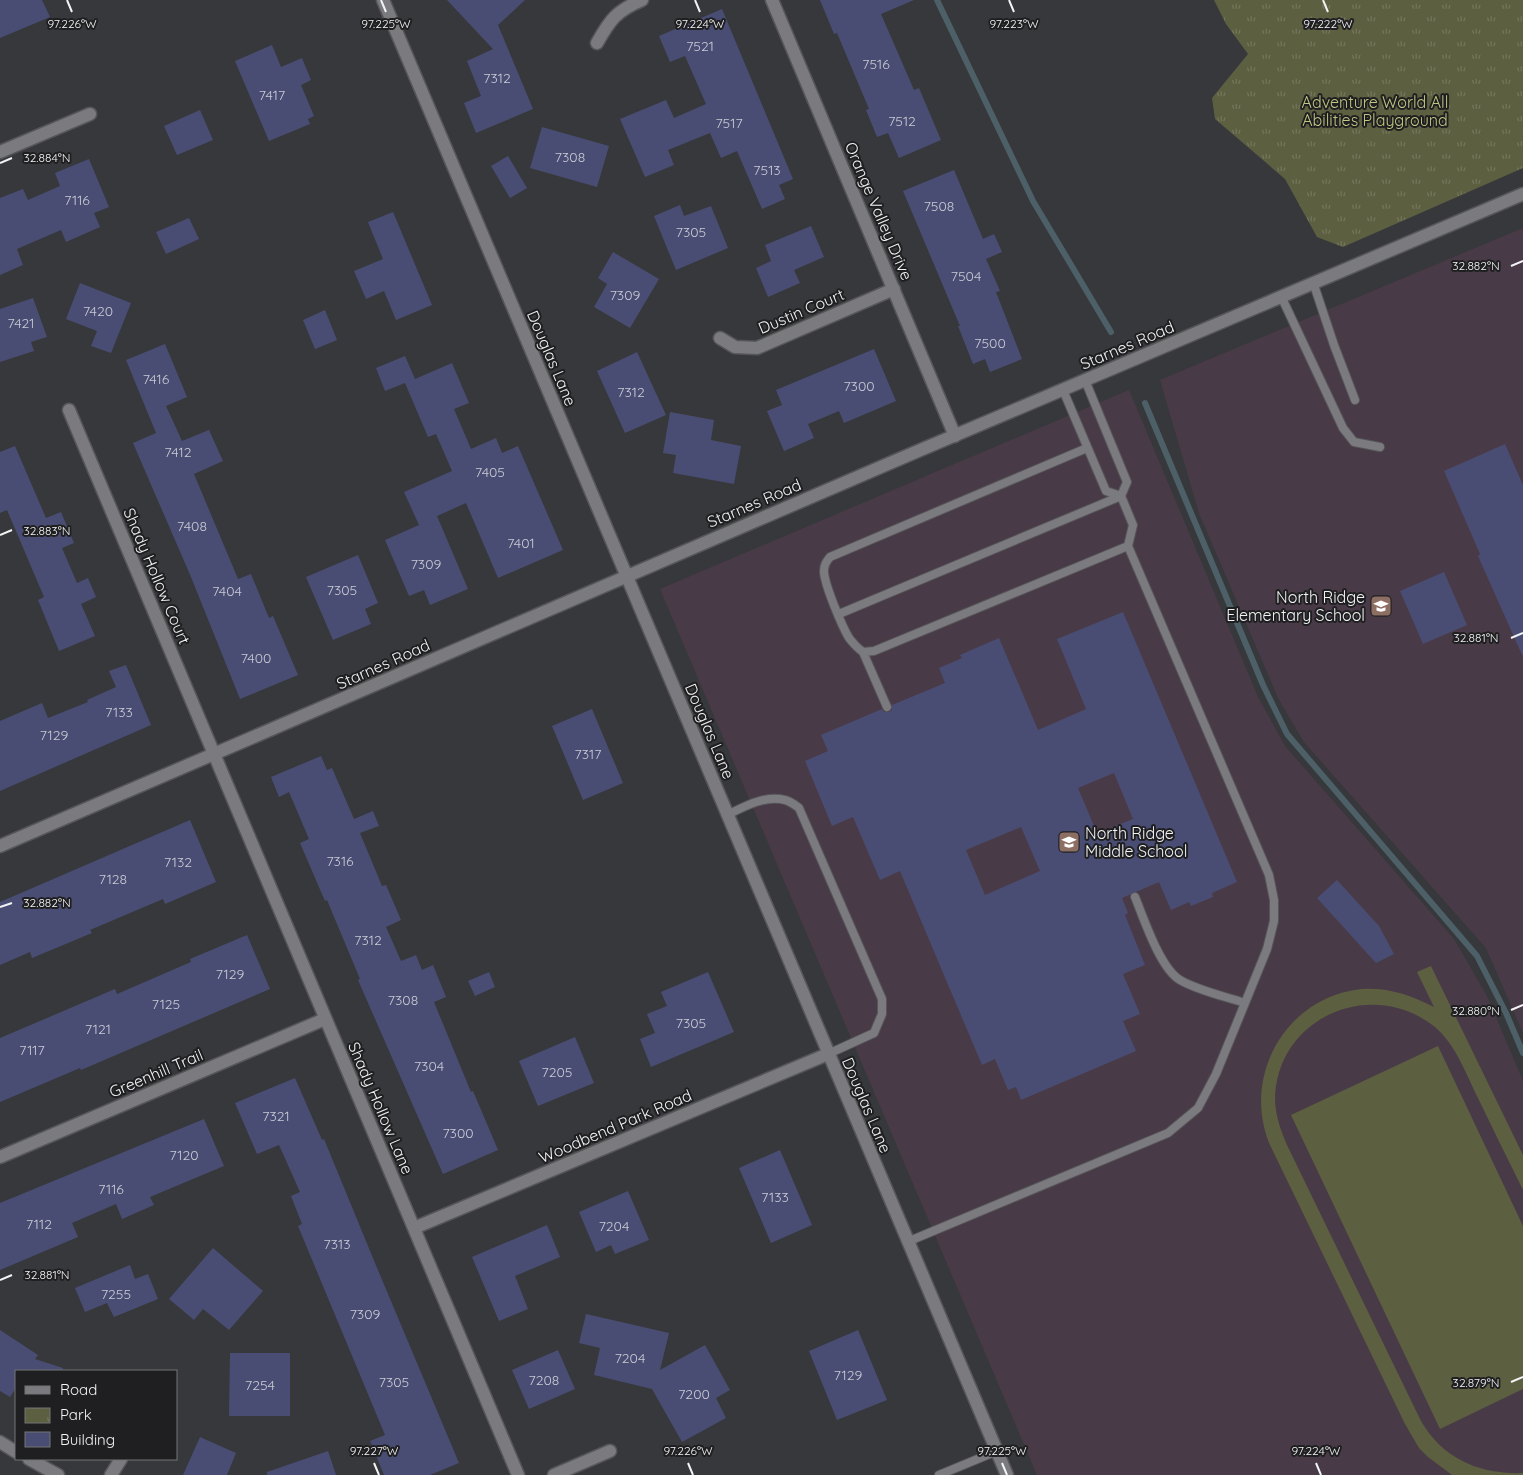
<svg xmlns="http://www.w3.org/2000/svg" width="1523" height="1475" font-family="Quicksand,sans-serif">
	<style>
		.education { fill: #493a47 }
		.grass { fill: #5c5f40 }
		.park { fill: url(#park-tufts) }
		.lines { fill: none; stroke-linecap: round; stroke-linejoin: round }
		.stream { stroke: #4d5f67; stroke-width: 6 }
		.building { fill: #4a4d73; fill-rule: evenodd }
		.service-casing { stroke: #565659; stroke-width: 10 }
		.minor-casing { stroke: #565659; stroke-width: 15 }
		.tertiary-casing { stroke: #565659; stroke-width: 15 }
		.secondary-casing { stroke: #565659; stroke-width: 15 }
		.service { stroke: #7b7b7f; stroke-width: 8 }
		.minor { stroke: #7b7b7f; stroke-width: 12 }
		.tertiary { stroke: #7b7b7f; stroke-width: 12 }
		.secondary { stroke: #7b7b7f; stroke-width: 12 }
		.ticks { fill: none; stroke: #f2f3f5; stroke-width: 2 }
		.labels { text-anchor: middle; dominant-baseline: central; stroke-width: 4; stroke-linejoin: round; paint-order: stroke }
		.number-label { font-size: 14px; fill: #c8cad4 }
		.park-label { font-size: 16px; fill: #c1c780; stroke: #1f1f21 }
		.street-label { font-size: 16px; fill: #f2f3f5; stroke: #1f1f21 }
		.poi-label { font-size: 16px; fill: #f2f3f5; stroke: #1f1f21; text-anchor: end }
		.ticks-label { font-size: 12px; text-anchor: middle; fill: #f2f3f5; stroke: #1f1f21; stroke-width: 4; stroke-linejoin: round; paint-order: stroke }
	</style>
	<defs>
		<pattern id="park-tufts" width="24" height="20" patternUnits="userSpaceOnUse" patternTransform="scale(1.25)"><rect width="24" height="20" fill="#5c5f40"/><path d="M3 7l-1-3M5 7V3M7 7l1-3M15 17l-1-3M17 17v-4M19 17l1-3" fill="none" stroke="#74765c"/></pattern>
	</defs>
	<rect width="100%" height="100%" fill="#37383b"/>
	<!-- education -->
	<path class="education" d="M1523 228V1033L1486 948 1304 742 1279 700 1199 513 1160 380Z
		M1129 390 1258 697 1285 746 1454 939 1487 996 1523 1081V1475H1037L660 589Z"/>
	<!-- grass -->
	<path class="grass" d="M1431 966 1523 1155V1190C1508 1160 1493 1129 1478 1098 1466 1074 1456 1045 1435 1027 1371 976 1275 1018 1275 1101 1276 1117 1281 1131 1287 1145L1421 1421C1442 1458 1480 1475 1523 1473V1475H1452L1428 1457 1419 1448 1405 1424 1270 1145C1241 1076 1286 997 1361 989 1387 987 1411 995 1434 1007L1417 972Z
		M1438 1046 1523 1226V1389L1440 1429 1291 1115Z"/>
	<!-- park -->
	<path class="park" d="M1214 0H1523V168L1343 247 1317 237 1285 179 1215 119 1212 98 1248 54 1226 24Z"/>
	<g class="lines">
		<!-- stream -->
		<path class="stream" d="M937 0 1033 201 1111 332
			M1145 403 1263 685 1287 734 1477 956 1506 1013 1523 1053"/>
	</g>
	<!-- building -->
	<path class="building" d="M0 0H42L50 17 0 38Z
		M447 0H525L498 25 533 109 476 133 464 103 481 96 467 61 493 49Z
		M820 0H914L881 14 914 90 919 88 941 140 899 158 888 133 877 137 866 110 869 109 837 33 834 34Z
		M722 9 793 179 779 185 785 199 762 209 737 151 721 158 710 133 668 150 674 165 645 177 620 119 666 100 674 118 706 104 685 56 670 62 659 36Z
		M272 45 281 67 302 58 311 80 301 85 314 116 308 119 310 124 269 141 235 61Z
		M200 110 213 140 177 155 164 126Z
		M542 127 609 146 597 187 530 168Z
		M508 156 527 188 510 198 491 166Z
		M89 159 109 207 94 213 100 227 66 242 61 230 17 249 23 265 0 275V198L23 189 28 200 60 186 55 173Z
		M954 170 983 239 994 234 1002 252 986 259 1000 291 996 292 1022 359 990 372 985 359 973 364 958 326H960L903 191Z
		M680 205 684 216 711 206 728 248 676 270 654 216Z
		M393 212 432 305 396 320 384 291 366 299 354 271 383 259 368 222Z
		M189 218 199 239 166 254 156 232Z
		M811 226 824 257 794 270 800 283 768 297 756 268 771 261 765 245Z
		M613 252 659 279 630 328 594 307 607 284 598 278Z
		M80 283 131 303 111 353 91 346 97 331 66 319Z
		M33 298 47 337 31 342 34 351 0 362V309Z
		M325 310 337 340 315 349 303 320Z
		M165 344 187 397 166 406 182 441 209 430 223 461 194 474 238 579 251 574 269 618 273 616 298 675 240 699 191 577 133 443 156 433 126 360Z
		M874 349 896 401 844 423 839 411 808 424 814 438 784 451 767 411 782 405 776 390Z
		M637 352 666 415 625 433 597 371Z
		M405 356 415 379 452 363 469 403 454 409 471 449 496 438 502 453 518 446 563 550 498 578 466 503 437 516 468 589 430 605 424 590 409 596 385 540 419 525 404 492 452 471 436 434 428 437 405 383 385 391 376 368Z
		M670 412 714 420 711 440 741 446 734 484 673 473 676 455 663 453Z
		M1505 444 1523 485V657L1478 556 1480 554 1444 471Z
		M15 446 46 518 61 512 74 543 62 548 77 583 88 578 96 597 81 604 95 636 59 651 38 600 44 597 7 510 0 513V452Z
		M358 555 378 603 365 609 371 624 333 640 306 577Z
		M1444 572 1467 625 1423 644 1400 591Z
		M1123 612 1237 882 1212 893 1213 897 1191 906 1189 902 1171 910 1159 882 1122 898 1128 913 1125 915 1145 965 1123 974 1140 1014 1123 1021 1136 1051 1021 1100 1016 1087 1008 1090 995 1059 982 1065 900 871 880 880 853 817 832 826 805 761 828 751 821 735 882 709 884 712H889L892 710V705L945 683 939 668 962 658 960 655 999 638 1038 730 1086 709 1057 639ZM1114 773 1133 819 1097 833 1078 788ZM1021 827 1040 871 985 895 966 850Z
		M126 665 151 725 0 791V721L42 703 48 718 88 702 87 700 116 687 109 671Z
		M592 709 623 783 583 800 552 726Z
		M321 756 327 770 332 768 354 819 373 811 379 826 360 833 382 886 386 885 401 920 386 927 401 961 416 955 422 970 433 965 446 997 434 1002 471 1092 473 1091 498 1150 443 1174 358 980 360 979 327 900 325 901 300 843 309 839 289 792 279 797 271 777Z
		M190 820 216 882 165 904 163 899 90 930 92 933 32 958 30 952 0 965V902Z
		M1337 880 1379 926 1394 954 1376 963 1317 898Z
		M247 935 270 989 81 1070 80 1068 0 1102V1038L115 989 117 994 191 962 190 959Z
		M489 972 495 987 475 996 468 981Z
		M708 972 734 1032 651 1067 640 1039 655 1033 647 1014 667 1006 661 992Z
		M575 1037 594 1083 538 1106 519 1061Z
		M295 1078 322 1140 324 1139 375 1263 459 1463 430 1475H384L370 1441 385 1435 298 1226 302 1224 291 1196 300 1192 279 1145 257 1154 235 1103Z
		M204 1119 224 1166 150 1197 154 1205 122 1219 116 1204 72 1223 78 1237 0 1270V1203Z
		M780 1150 812 1225 771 1243 739 1168Z
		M628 1191 649 1240 615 1254 611 1245 596 1252 579 1212Z
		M547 1225 560 1257 515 1276 528 1309 499 1321 472 1257Z
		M213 1248 263 1291 229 1330 203 1309 194 1320 169 1299Z
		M130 1265 135 1279 148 1274 158 1299 114 1317 107 1303 85 1312 75 1288Z
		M586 1314 669 1333 660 1370 705 1345 730 1390 716 1398 726 1418 682 1442 652 1389 594 1375 600 1348 579 1343Z
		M0 1330 38 1355 35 1359 63 1368 62 1371H16V1388L10 1397 0 1391Z
		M858 1330 887 1400 837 1420 809 1351Z
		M558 1350 575 1389 529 1409 512 1370Z
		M230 1353H290V1416H229Z
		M200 1437 236 1453 227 1475H183Z
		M328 1451 336 1475H267V1472Z"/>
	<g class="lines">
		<!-- service casing -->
		<g class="service-casing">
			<path id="service" d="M1313 282 1334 345 1355 400
				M1281 296 1343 428 1354 442 1380 447
				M1063 390 1106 491 1121 496 1127 482 1085 380
				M1087 448 830 557C826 562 824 565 824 571 824 584 842 626 849 638 853 643 857 648 863 652L874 651 1128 546
				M839 614 1121 496 1133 525 1128 546 1269 875 1274 900V921L1267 949 1245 1003 1216 1074 1198 1108 1168 1133 907 1242
				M863 652 887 707
				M727 815C745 806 765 795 785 800 790 801 795 805 799 808L882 999V1014L874 1033 828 1054
				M1135 897C1144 919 1160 968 1180 980 1199 991 1224 996 1245 1003
				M939 1475 997 1451"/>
		</g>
		<!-- minor casing -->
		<g class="minor-casing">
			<path id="minor" d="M772 0 955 436
				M597 43C610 20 616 11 642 0
				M0 152 90 114
				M720 338 735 347 757 348 894 289
				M69 410 518 1475
				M0 1157 325 1019
				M414 1228 828 1054
				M0 1442 16 1452
				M29 1459 58 1475
				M111 1475 121 1459
				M554 1475 610 1451"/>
		</g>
		<!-- tertiary casing -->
		<g class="tertiary-casing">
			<path id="tertiary" d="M383 0 1007 1475"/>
		</g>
		<!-- secondary casing -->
		<g class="secondary-casing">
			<path id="secondary" d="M0 846C507 628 1014 408 1523 194"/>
		</g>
		<!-- service -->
		<use href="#service" class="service"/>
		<!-- minor -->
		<use href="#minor" class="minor"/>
		<!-- tertiary -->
		<use href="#tertiary" class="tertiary"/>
		<!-- secondary -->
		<use href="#secondary" class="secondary"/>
	</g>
	<!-- ticks -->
	<path class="ticks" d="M67 0 72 12M381 0 386 12M695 0 700 12M1009 0 1014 12M1323 0 1328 12M0 163 12 158M1511 266 1523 261M0 535 12 530M1511 638 1523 633M0 907 12 903M1511 1010 1523 1005M0 1280 12 1275M1511 1382 1523 1377M374 1463 379 1475M688 1463 693 1475M1002 1463 1007 1475M1316 1463 1321 1475"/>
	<!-- icons -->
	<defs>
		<g id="school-square" transform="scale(1.125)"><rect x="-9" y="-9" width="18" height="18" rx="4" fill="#8d6e63" stroke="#1f1f21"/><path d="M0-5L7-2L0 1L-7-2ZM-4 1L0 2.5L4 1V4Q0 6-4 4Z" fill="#fff"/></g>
	</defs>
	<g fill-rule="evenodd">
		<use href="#school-square" x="1381" y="606"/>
		<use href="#school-square" x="1069" y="842"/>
	</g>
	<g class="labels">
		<!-- number labels -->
		<g class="number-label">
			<text x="700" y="46">7521</text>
			<text x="876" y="64">7516</text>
			<text x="497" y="78">7312</text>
			<text x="272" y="95">7417</text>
			<text x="902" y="121">7512</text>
			<text x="729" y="123">7517</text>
			<text x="570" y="157">7308</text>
			<text x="767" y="170">7513</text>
			<text x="77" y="200">7116</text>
			<text x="939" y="206">7508</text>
			<text x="691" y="232">7305</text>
			<text x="966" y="276">7504</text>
			<text x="625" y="295">7309</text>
			<text x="98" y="311">7420</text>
			<text x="21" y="323">7421</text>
			<text x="990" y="343">7500</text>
			<text x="156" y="379">7416</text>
			<text x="859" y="386">7300</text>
			<text x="631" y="392">7312</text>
			<text x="178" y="452">7412</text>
			<text x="490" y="472">7405</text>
			<text x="192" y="526">7408</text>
			<text x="521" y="543">7401</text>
			<text x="426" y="564">7309</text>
			<text x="342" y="590">7305</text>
			<text x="227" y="591">7404</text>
			<text x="256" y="658">7400</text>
			<text x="119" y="712">7133</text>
			<text x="54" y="735">7129</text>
			<text x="588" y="754">7317</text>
			<text x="340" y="861">7316</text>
			<text x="178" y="862">7132</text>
			<text x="113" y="879">7128</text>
			<text x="368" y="940">7312</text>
			<text x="230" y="974">7129</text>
			<text x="403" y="1000">7308</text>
			<text x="166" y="1004">7125</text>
			<text x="691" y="1023">7305</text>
			<text x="98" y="1029">7121</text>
			<text x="32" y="1050">7117</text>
			<text x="429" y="1066">7304</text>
			<text x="557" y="1072">7205</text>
			<text x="276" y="1116">7321</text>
			<text x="458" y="1133">7300</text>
			<text x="184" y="1155">7120</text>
			<text x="111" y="1189">7116</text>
			<text x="775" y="1197">7133</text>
			<text x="39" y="1224">7112</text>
			<text x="614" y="1226">7204</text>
			<text x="337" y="1244">7313</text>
			<text x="116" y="1294">7255</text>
			<text x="365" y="1314">7309</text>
			<text x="630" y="1358">7204</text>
			<text x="848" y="1375">7129</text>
			<text x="544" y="1380">7208</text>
			<text x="394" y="1382">7305</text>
			<text x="260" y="1385">7254</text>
			<text x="694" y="1394">7200</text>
		</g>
		<!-- park labels -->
		<g class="park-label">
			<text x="1375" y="102">Adventure World All<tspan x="1375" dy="18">Abilities Playground</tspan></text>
		</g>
		<!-- street labels -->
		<g class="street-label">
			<text transform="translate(879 211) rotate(67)">Orange Valley Drive</text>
			<text transform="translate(801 311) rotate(-23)">Dustin Court</text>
			<text transform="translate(1127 345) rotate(-23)">Starnes Road</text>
			<text transform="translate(552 358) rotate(67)">Douglas Lane</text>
			<text transform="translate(754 503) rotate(-23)">Starnes Road</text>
			<text transform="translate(157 576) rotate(67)">Shady Hollow Court</text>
			<text transform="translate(383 664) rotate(-24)">Starnes Road</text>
			<text transform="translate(710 731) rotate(67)">Douglas Lane</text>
			<text transform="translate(156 1073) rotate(-23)">Greenhill Trail</text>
			<text transform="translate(867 1105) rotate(67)">Douglas Lane</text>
			<text transform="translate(381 1108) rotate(67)">Shady Hollow Lane</text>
			<text transform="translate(615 1126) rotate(-23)">Woodbend Park Road</text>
		</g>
		<!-- poi labels -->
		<g class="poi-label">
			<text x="1365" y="597">North Ridge<tspan x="1365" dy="18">Elementary School</tspan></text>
			<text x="1085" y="833" text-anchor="start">North Ridge<tspan x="1085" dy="18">Middle School</tspan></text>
		</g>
	</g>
	<g class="ticks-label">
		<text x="72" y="28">97.226°W</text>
		<text x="386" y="28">97.225°W</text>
		<text x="700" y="28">97.224°W</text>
		<text x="1014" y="28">97.223°W</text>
		<text x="1328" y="28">97.222°W</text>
		<text x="47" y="162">32.884°N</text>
		<text x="1476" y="270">32.882°N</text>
		<text x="47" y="535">32.883°N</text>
		<text x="1476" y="642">32.881°N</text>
		<text x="47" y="907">32.882°N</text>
		<text x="1476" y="1015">32.880°N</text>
		<text x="47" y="1279">32.881°N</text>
		<text x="1476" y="1387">32.879°N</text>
		<text x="374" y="1455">97.227°W</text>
		<text x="688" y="1455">97.226°W</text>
		<text x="1002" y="1455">97.225°W</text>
		<text x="1316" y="1455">97.224°W</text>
	</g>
	<!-- legend -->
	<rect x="15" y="1370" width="162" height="90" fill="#1f1f21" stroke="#737476"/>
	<rect x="25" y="1386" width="25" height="8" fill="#7b7b7f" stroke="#737476"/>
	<text x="60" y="1395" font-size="15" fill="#f2f3f5">Road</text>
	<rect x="25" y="1408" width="25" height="15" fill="url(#park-tufts)" stroke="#737476"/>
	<text x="60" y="1420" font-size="15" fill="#f2f3f5">Park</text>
	<rect x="25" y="1432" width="25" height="15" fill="#4a4d73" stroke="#737476"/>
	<text x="60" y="1445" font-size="15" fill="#f2f3f5">Building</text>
</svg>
